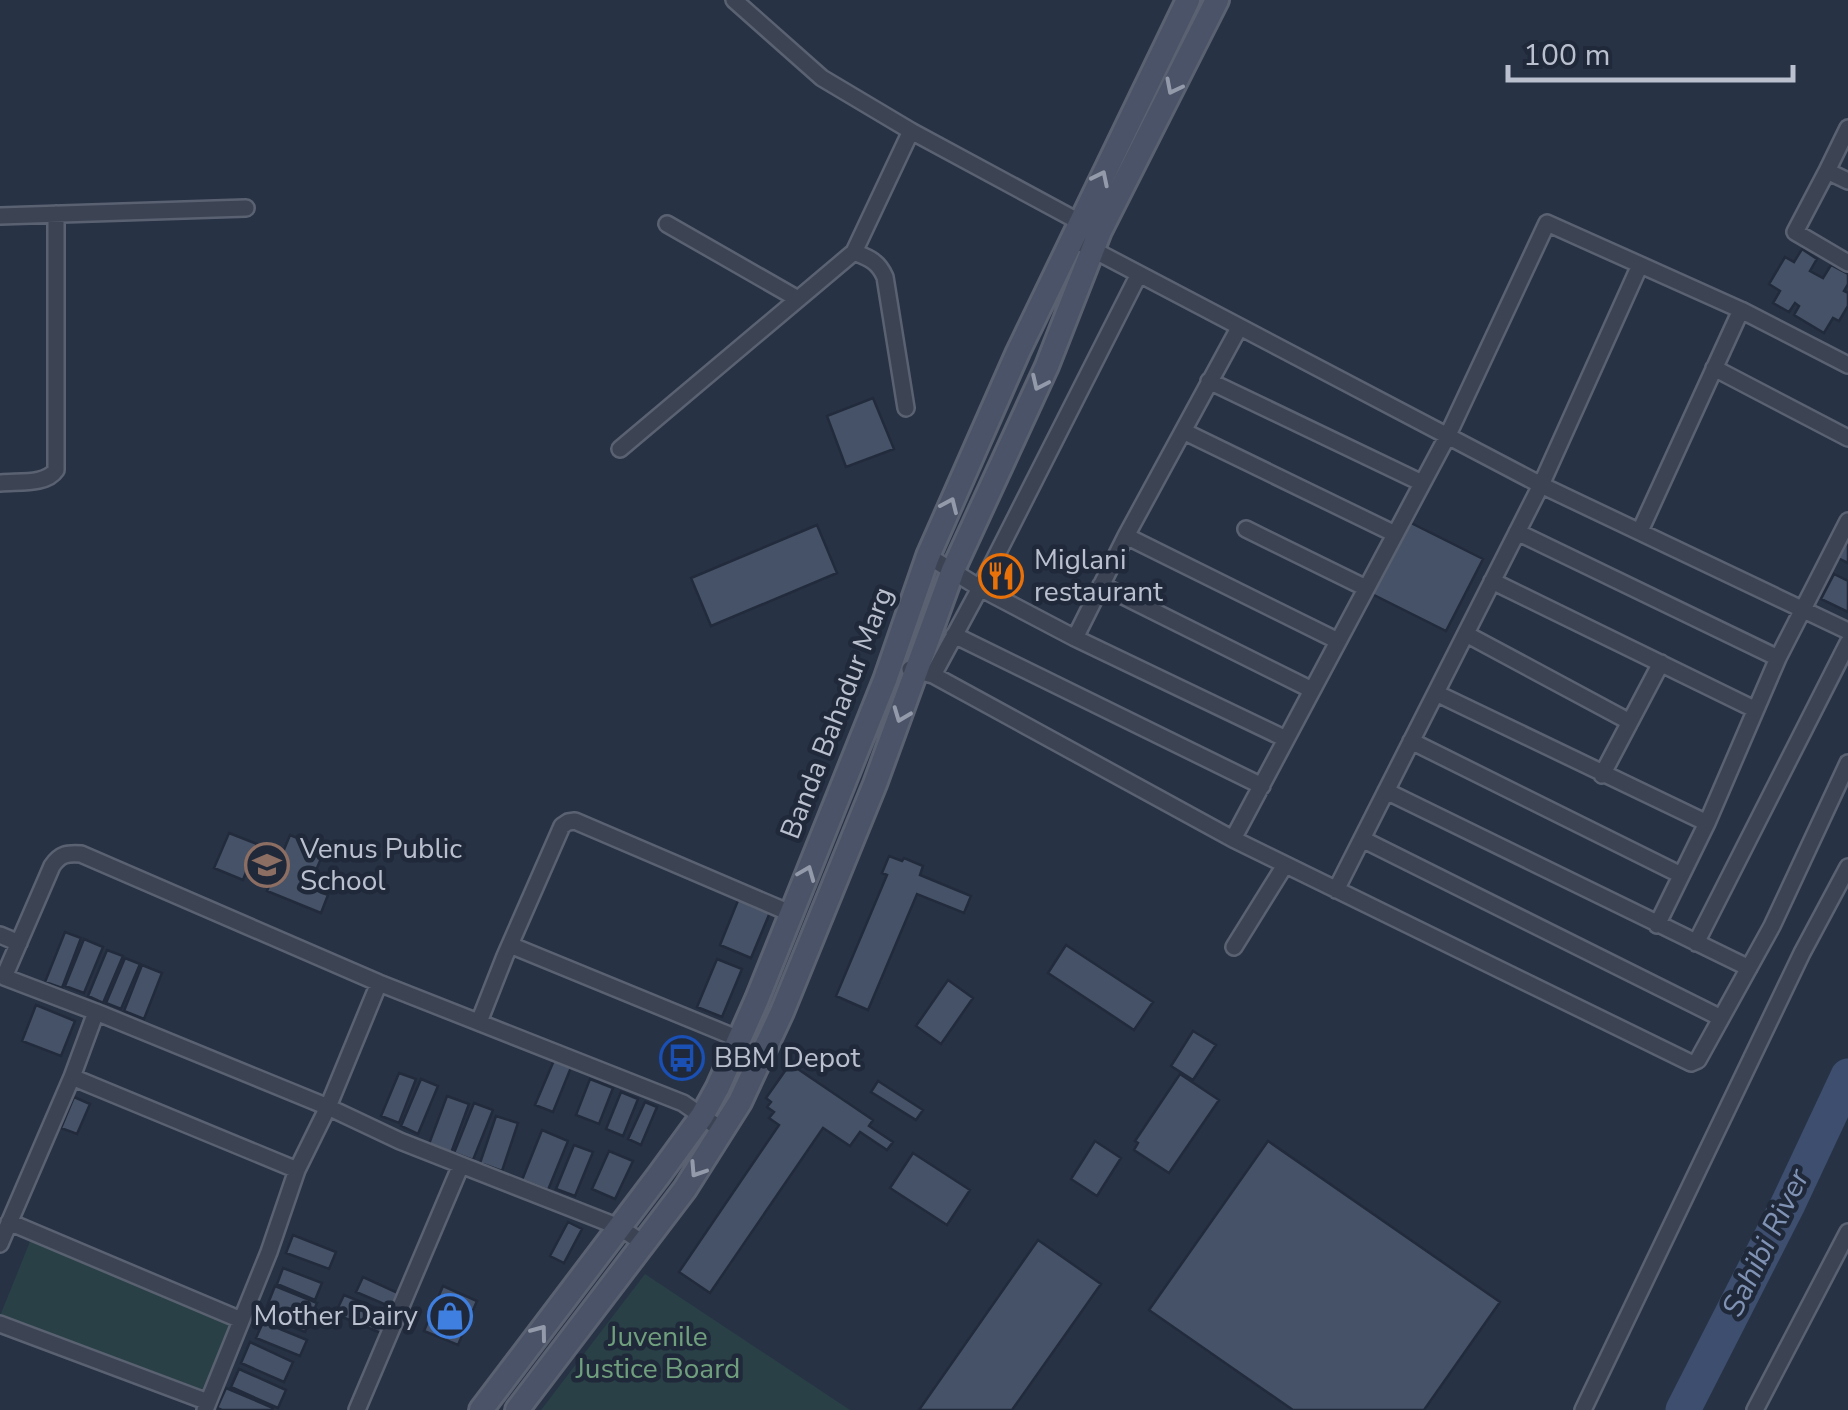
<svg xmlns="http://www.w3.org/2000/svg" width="1848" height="1410" font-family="'Nunito Sans',sans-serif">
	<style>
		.green { fill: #294046 }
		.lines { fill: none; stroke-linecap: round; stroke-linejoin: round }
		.river { stroke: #3d4e6e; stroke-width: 35 }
		.building { fill: #465267; stroke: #222b3c; stroke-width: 2.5 }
		.street-casing { stroke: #5a6272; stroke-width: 20 }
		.secondary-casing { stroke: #5a6272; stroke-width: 28 }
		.street { stroke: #3c4454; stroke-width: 15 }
		.secondary { stroke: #4a5367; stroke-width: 22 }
		.oneway { stroke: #939aaa }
		.labels { text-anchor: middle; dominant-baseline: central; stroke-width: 9; stroke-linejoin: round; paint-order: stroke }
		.poi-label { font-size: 28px; fill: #bac0ce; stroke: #20293a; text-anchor: start }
		.street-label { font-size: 28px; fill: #bac0ce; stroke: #20293a }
		.park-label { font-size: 28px; fill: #709f7e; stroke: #20293a }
		.water-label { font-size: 30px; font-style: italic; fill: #8193b5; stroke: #20293a }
	</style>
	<rect width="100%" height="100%" fill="#273245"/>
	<!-- green -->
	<path class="green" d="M35 1229 241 1320 212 1393 0 1316Z
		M645 1274 850 1410H541Z"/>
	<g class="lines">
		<!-- river -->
		<path class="river" d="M1683 1410 1788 1204 1848 1076"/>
	</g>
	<!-- building -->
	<path class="building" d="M1802 249 1817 259 1810 271 1823 278 1831 265 1848 274V284L1844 291 1848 293V306L1839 321 1833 318 1824 333 1794 315 1799 306 1795 303 1789 312 1773 303 1780 291 1769 284 1785 257 1794 262Z
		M873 398 894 449 846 467 827 416Z
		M1409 522 1483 559 1446 631 1372 594Z
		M817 525 837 573 711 626 691 578Z
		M1848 538V563L1838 558Z
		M1834 574 1848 581V612L1821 599Z
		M229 833 257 844 243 880 214 868Z
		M290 835 325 849 309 887 328 895 321 913 267 891Z
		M889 856 902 861 904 858 923 866 920 875 971 896 964 913 917 894 868 1010 836 996 887 875 882 873Z
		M739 898 771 910 751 958 720 945Z
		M65 932 81 938 62 988 45 982Z
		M84 939 103 947 84 993 65 986Z
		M1066 945 1153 1002 1134 1030 1048 973Z
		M107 950 123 956 103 1003 88 996Z
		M125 958 140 964 121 1009 106 1003Z
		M717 959 742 969 722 1017 697 1007Z
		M142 965 162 973 144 1019 124 1011Z
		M948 980 973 998 941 1044 916 1026Z
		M36 1005 75 1021 61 1056 22 1041Z
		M1193 1031 1216 1045 1193 1080 1171 1066Z
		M555 1058 572 1065 553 1112 535 1105Z
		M792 1061 800 1067 798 1069 873 1120 869 1126 893 1142 887 1150 860 1132 850 1146 823 1128 710 1293 679 1272 779 1125 769 1118 774 1112 767 1107 771 1102 766 1098Z
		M399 1073 416 1079 399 1123 381 1116Z
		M1180 1074 1219 1100 1169 1173 1134 1150 1138 1143 1135 1141Z
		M421 1079 438 1086 418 1134 401 1126Z
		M590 1079 613 1088 599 1124 576 1115Z
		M878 1081 923 1110 916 1120 871 1092Z
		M621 1092 638 1099 623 1136 606 1129Z
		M447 1096 469 1104 451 1153 429 1144Z
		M74 1097 90 1104 77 1134 61 1128Z
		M645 1102 657 1107 641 1145 628 1139Z
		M474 1103 493 1110 473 1160 454 1153Z
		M496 1116 518 1123 502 1171 480 1163Z
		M542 1130 568 1141 548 1190 522 1180Z
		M1095 1141 1121 1158 1097 1196 1071 1179Z
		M1268 1141 1500 1302 1424 1410H1293L1149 1310Z
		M574 1145 593 1152 575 1196 556 1189Z
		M609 1151 633 1161 615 1199 592 1189Z
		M913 1153 970 1190 947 1225 890 1188Z
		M568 1222 582 1229 564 1263 550 1256Z
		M293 1235 336 1252 329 1269 286 1253Z
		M1038 1240 1101 1284 1012 1410H919Z
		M283 1268 322 1283 315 1300 277 1284Z
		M363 1277 398 1293 391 1307 356 1292Z
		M275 1286 317 1303 305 1332 263 1316Z
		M443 1286 477 1301 458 1345 424 1331Z
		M344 1295 389 1313 381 1333 335 1314Z
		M263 1322 307 1340 300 1356 256 1338Z
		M250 1342 293 1362 284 1382 241 1363Z
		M239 1369 286 1390 278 1408 231 1387Z
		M226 1388 273 1408 272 1410H222L217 1408Z"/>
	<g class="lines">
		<!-- street casing -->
		<g class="street-casing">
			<path id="street" d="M734 0 822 78 911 131 1087 226
				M1848 128 1827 171 1848 181
				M1827 171 1795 232 1848 263
				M0 216 246 208
				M667 224 798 299
				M1084 245 1541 485 1848 631
				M854 252C869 258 878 261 885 277L906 408
				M1714 368 1848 438
				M1209 381 1422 483
				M1183 431 1395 534
				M620 449 854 252 911 131
				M0 483C18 481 46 485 56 470V214
				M1246 529 1366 588
				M1640 531 1741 310
				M1517 532 1778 658
				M1126 536 1338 641
				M928 556 980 588 1075 638 1286 739
				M1492 581 1754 709
				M1101 585 1312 690
				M1466 634 1630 722
				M954 635 1262 786
				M1075 638 1126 536 1239 328
				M910 669 933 675 1233 839 1691 1063 1698 1060 1772 926 1848 763
				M933 675 980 588 1139 274
				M1436 693 1707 823
				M1411 741 1681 875
				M1602 775 1661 663
				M1386 791 1749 968
				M1233 839 1447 437 1547 223 1741 310 1848 365
				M1362 839 1721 1018
				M1336 890 1541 485 1640 265
				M1657 925 1707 823 1778 658 1848 521
				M0 935 19 943
				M1696 943 1848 643
				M510 945 739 1039
				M1234 947 1285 865
				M96 1012 4 977 52 866C60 854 67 853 81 854L379 983 683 1103 722 1130
				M479 1022 505 956 562 826 568 822 575 821 790 913
				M72 1077 297 1170
				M9 1222 241 1320
				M0 1244 72 1077 96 1012 328 1107 400 1141 619 1227 643 1243
				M0 1324 208 1402
				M205 1410 269 1252 297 1170 328 1107 379 983
				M357 1410 461 1165
				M1583 1410 1802 953 1848 867
				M1755 1410 1848 1232"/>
		</g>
		<!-- secondary casing -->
		<g class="secondary-casing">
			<path id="secondary" d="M481 1410 659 1175 702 1116 718 1087 757 999 885 680 928 556 1018 352 1188 0
				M517 1410 685 1189 740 1102 782 1012 875 784 953 570 1047 366 1100 231 1217 0"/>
		</g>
		<!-- street -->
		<use href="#street" class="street"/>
		<!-- secondary -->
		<use href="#secondary" class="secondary"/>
	</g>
	<!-- one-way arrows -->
	<defs><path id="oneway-chevron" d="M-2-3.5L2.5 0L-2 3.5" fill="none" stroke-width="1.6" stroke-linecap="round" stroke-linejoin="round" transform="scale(2.5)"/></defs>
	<g class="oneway">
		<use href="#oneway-chevron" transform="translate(1173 87) rotate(117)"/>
		<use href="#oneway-chevron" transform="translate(1101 178) rotate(-64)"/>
		<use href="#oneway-chevron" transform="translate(1039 383) rotate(115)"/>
		<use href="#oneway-chevron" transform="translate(950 505) rotate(-66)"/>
		<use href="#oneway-chevron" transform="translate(901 715) rotate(111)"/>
		<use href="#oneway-chevron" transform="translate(807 873) rotate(-68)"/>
		<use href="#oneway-chevron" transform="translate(697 1170) rotate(123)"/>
		<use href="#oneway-chevron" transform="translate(540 1332) rotate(-53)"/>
	</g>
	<!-- icons -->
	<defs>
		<g id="restaurant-ring" transform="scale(2.25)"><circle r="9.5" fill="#20293a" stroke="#e8710a" stroke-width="1.5"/><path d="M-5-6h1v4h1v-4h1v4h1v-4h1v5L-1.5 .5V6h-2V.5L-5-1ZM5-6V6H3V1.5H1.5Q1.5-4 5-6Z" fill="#e8710a"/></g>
		<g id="school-ring" transform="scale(2.25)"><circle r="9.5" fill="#20293a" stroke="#8d6e63" stroke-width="1.5"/><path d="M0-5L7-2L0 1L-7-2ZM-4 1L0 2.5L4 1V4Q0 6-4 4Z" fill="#8d6e63"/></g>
		<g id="bus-ring" transform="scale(2.25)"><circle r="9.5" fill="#20293a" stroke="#1a4fb4" stroke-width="1.5"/><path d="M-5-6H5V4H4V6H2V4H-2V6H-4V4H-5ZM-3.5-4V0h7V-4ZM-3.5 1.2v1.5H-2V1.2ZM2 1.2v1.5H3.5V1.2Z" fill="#1a4fb4"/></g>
		<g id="shop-ring" transform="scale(2.25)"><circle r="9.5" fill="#20293a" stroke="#3f7fe0" stroke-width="1.5"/><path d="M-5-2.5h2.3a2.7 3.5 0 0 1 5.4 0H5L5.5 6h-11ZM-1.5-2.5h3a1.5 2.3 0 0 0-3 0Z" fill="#3f7fe0"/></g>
	</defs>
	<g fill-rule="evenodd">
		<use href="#restaurant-ring" x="1001" y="576"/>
		<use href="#school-ring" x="267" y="865"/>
		<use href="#bus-ring" x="682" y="1058"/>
		<use href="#shop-ring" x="450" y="1316"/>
	</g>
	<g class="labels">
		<!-- poi labels -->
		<g class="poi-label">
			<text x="1034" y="560">Miglani<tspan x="1034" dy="32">restaurant</tspan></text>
			<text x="300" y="849">Venus Public<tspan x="300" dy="32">School</tspan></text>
			<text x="714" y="1058">BBM Depot</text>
			<text x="418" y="1316" text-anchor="end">Mother Dairy</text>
		</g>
		<!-- street labels -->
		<g class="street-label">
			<text transform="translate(837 713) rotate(-69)">Banda Bahadur Marg</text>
		</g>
		<!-- park labels -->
		<g class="park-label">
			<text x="658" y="1337">Juvenile<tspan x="658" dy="32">Justice Board</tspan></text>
		</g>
		<!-- water labels -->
		<g class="water-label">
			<text transform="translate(1766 1243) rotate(-64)">Sahibi River</text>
		</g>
	</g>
	<!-- scale -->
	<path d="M1508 65v15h285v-15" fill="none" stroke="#bac0ce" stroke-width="5"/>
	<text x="1523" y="65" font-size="30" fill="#bac0ce" stroke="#20293a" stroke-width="8" paint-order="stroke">100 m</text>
</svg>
